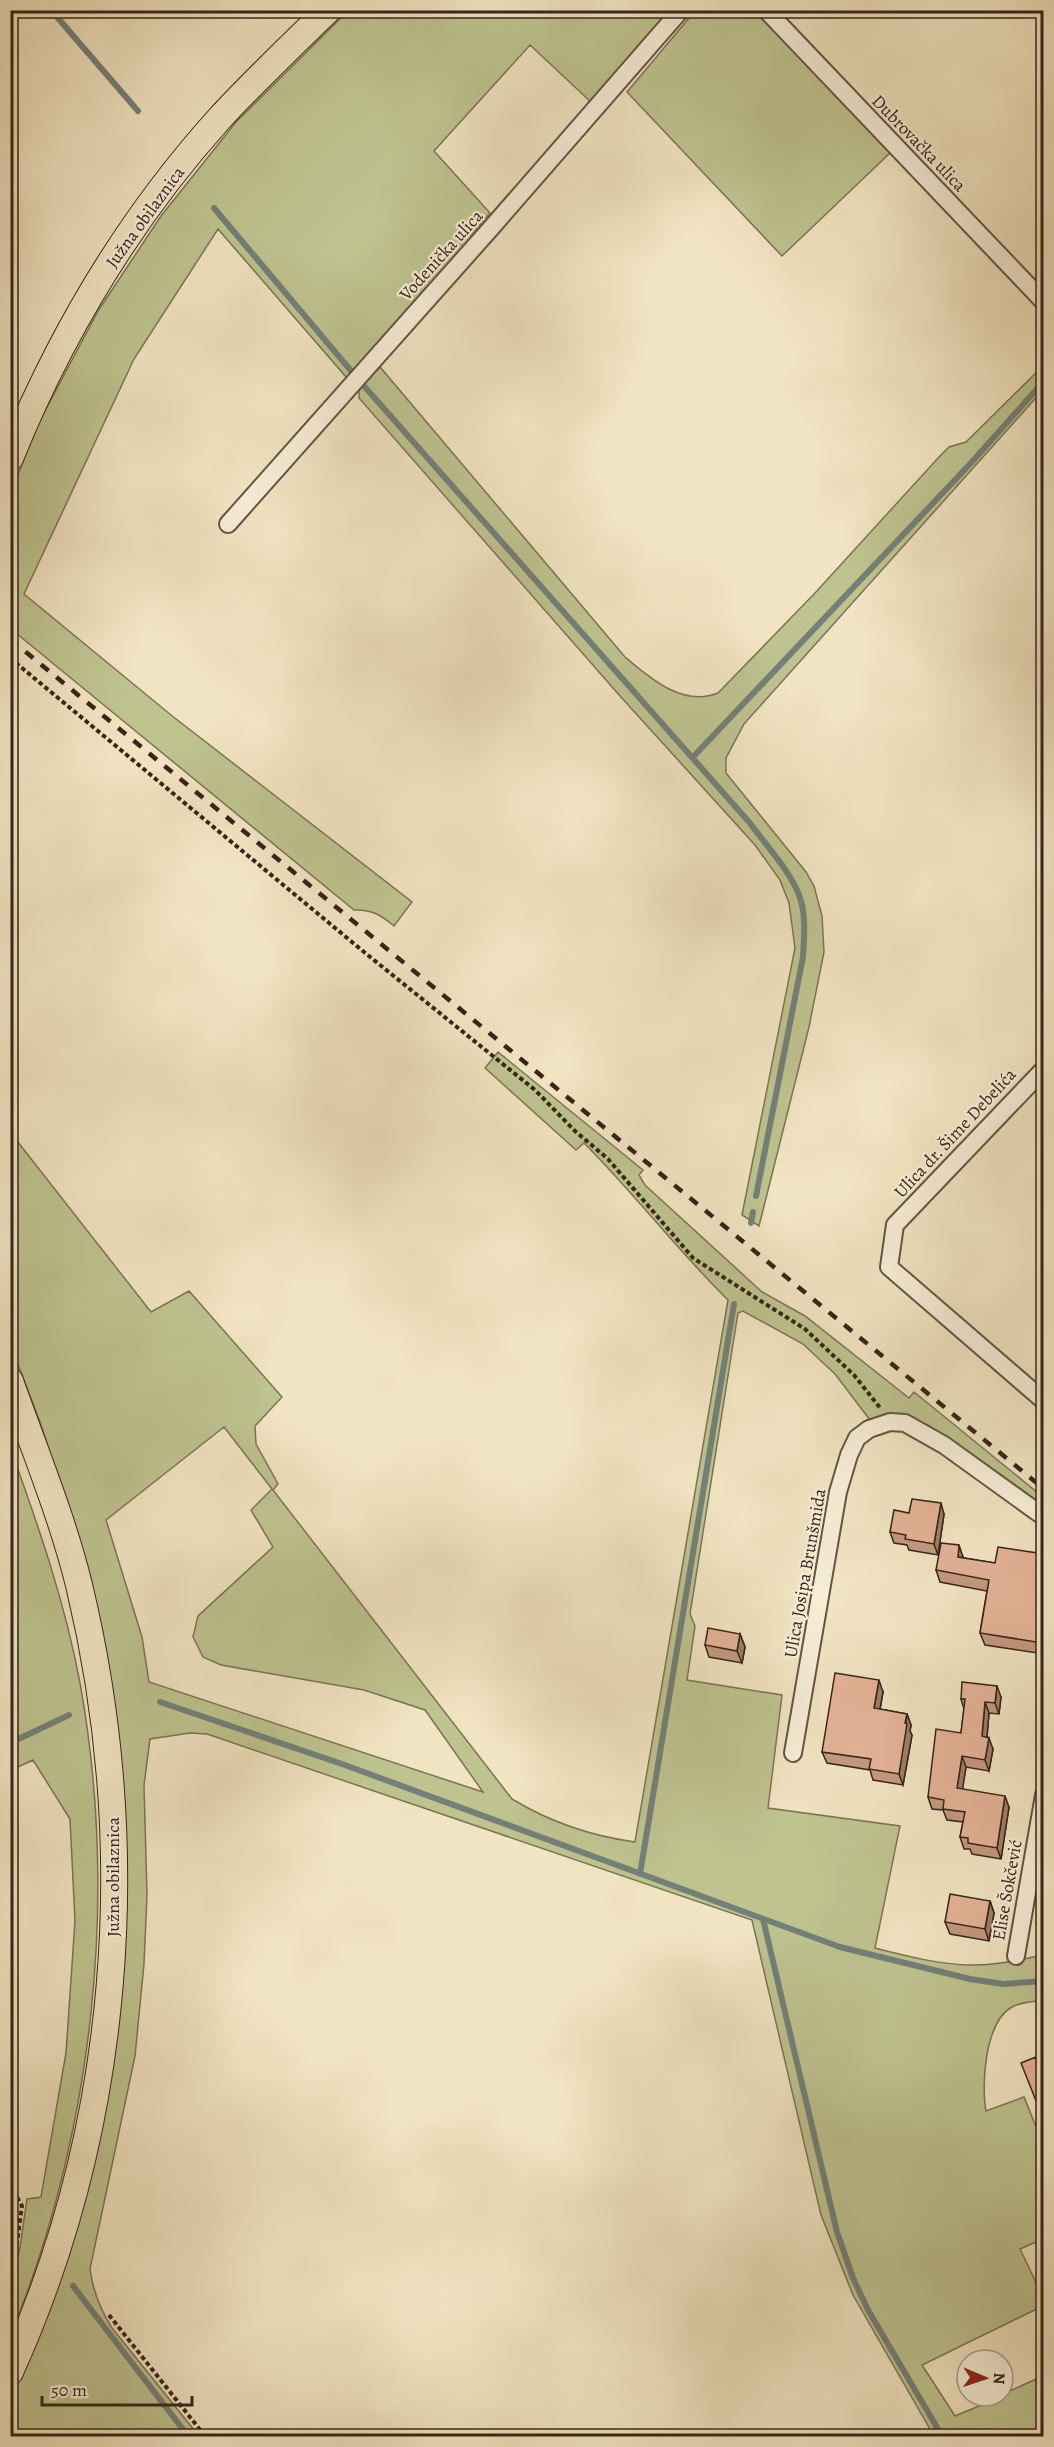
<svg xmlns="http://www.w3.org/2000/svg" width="1054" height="2447" font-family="Alegreya,serif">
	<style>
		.green { fill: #bec390; stroke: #7a7454; stroke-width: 1.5; fill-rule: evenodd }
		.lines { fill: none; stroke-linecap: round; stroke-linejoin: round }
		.stream { stroke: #738078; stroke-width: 6 }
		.street-casing { stroke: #655442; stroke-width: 20 }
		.primary-casing { stroke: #362417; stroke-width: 28 }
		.path { stroke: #362417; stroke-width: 4; stroke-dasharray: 4.5 3; stroke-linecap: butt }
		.street { stroke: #f6edd7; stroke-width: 16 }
		.primary { stroke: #f1e4c2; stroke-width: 26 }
		.rail { stroke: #362417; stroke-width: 4.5; stroke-dasharray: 10 10; stroke-linecap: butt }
		.wall { fill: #c49982; stroke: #362417; stroke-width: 1.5 }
		.shaded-wall { fill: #a07d6a; stroke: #362417; stroke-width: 1.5 }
		.building { fill: #e4b297; stroke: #362417; stroke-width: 1.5 }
		.labels { text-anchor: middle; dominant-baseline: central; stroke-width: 4.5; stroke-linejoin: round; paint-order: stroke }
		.street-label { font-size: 18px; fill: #362417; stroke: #f6edd7 }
	</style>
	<rect width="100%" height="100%" fill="#f1e4c2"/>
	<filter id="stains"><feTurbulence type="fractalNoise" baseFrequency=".00333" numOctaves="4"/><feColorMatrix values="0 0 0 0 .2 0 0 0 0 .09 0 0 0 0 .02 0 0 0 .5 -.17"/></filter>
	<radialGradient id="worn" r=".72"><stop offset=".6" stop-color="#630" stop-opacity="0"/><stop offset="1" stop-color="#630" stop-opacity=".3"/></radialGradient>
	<!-- green -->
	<path class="green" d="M349 10 674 11 593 104 530 45 434 151 490 213 471 235 473 238 347 378 218 229 134 359 24 594 171 715 412 902 394 926C381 915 371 909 354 910L11 629V493L36 428 98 311 161 216 236 122Z
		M695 11H757L890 153 782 256 627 92Z
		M1043 366V390L744 724 726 758V773L806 872 814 886 822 916 824 952 809 1027 759 1226 742 1215 795 948 789 903 780 880 755 845 620 696 359 398V391L367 381 380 367 625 657C651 679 683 707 718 693L815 593 939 457 949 447 966 442Z
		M498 1052 643 1170 639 1175 645 1185 762 1292 805 1316 909 1398 914 1392 1043 1497V1511L922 1427 870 1420 835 1374 803 1344 743 1311 738 1313 690 1614 695 1626 687 1680 782 1695 768 1808 900 1826 875 1948C906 1956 937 1964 968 1965 994 1966 1019 1960 1043 1955V2000C1034 2002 1020 2002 1012 2007 985 2022 981 2084 986 2111L1024 2097 1043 2144V2239L1020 2249 1043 2297V2306L922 2365 955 2416 1003 2396V2394L1043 2376V2436H934L853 2295 821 2215 752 1920 207 1734 190 1733 150 1739 144 1785 147 1895 144 1964 135 2056 90 2269C93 2292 100 2309 112 2328L199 2436H11V2399L39 2334 86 2184 115 1720 105 1649 90 1576 40 1422 11 1346 10 1132 151 1312 189 1291 282 1397 255 1426 256 1444 278 1484 273 1490 512 1799C550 1822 591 1836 635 1842L728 1300C677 1250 634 1193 584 1143L576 1150 485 1068ZM224 1427 272 1489 251 1510 273 1547 198 1616 193 1637 203 1657 221 1665 364 1690 425 1710 483 1792 149 1682 142 1637 106 1520Z
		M10 1447C38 1525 65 1602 80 1683 119 1900 93 2131 11 2335V2283L20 2247 27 2199 41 2197 66 2053 75 1921 70 1819 33 1760 11 1770 10 1584 14 1580 10 1570Z"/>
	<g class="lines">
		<!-- stream -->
		<path class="stream" d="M51 10 138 111
			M214 208 352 372
			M364 386 749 822C765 844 794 875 801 901 806 919 804 938 803 957L756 1196
			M693 757 971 463 1044 381
			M751 1223 753 1212
			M160 1702 342 1764 840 1947 970 1979 1003 1984 1044 1981
			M10 1743 69 1715
			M640 1874 734 1304
			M763 1919 837 2232 853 2278 868 2310 942 2436
			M10 2210 11 2211
			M73 2286 188 2436"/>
		<!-- street casing -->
		<g class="street-casing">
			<path id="street" d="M766 10 1044 302
				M228 524 492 227 681 10
				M1044 1069 895 1225 889 1267 1044 1401
				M793 1753 838 1492 849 1455 857 1438 869 1429 890 1422 905 1423 944 1445 1044 1517
				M1016 1956 1044 1795"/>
		</g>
		<!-- primary casing -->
		<g class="primary-casing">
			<path id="primary" d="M10 458C60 335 130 218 219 119 254 81 291 46 328 10
				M10 1381C34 1449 62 1516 79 1585 142 1847 121 2126 10 2372"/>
		</g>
		<!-- path -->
		<path class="path" d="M10 658 364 952 535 1090 575 1131 608 1159 693 1258 805 1329 854 1375 881 1409
			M10 2184 22 2206 16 2250 10 2266
			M109 2315 205 2436"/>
		<!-- street -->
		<use href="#street" class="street"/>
		<!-- primary -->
		<use href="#primary" class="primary"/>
		<!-- rail -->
		<path class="rail" d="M10 639 1044 1489"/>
	</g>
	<!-- wall -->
	<path class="wall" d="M909 1513 944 1514 938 1555 909 1550 907 1545 894 1543 890 1532Z
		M1044 1554V1654L985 1645 980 1633 987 1591 940 1582 936 1570 963 1557V1558L995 1563Z
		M740 1634 745 1647 742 1663 709 1657 705 1645Z
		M883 1692 880 1709 907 1714 911 1725 910 1731 912 1735 903 1785 873 1780 870 1770 827 1763 822 1752Z
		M1001 1697 999 1714 989 1713 987 1737 993 1749 989 1771 966 1767 962 1789 1009 1807 1001 1859 972 1854 970 1849H964L960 1837 963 1822 947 1820 943 1810 932 1809 928 1797 961 1733 964 1709 961 1699Z
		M990 1901 994 1913 989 1941 950 1934 945 1922Z"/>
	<!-- shaded-wall -->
	<path class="shaded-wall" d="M941 1503 944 1514 938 1555 934 1544Z
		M959 1545 963 1557 962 1568 958 1557Z
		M740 1634 745 1647 742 1663 737 1651Z
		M879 1680 883 1692 878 1720 874 1708Z
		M997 1686 1001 1697 999 1714 995 1703Z
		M985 1702 989 1713 986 1748 982 1736Z
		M907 1714 911 1725 910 1731 912 1735 903 1785 899 1774Z
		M989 1738 993 1749 989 1771 985 1760Z
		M962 1756 966 1767 961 1799 957 1788Z
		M1005 1796 1009 1807 1001 1859 997 1848Z
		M990 1901 994 1913 989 1941 985 1929Z"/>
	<!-- building -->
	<path class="building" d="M912 1499 941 1503 934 1544 905 1539 906 1535 890 1532 894 1510 909 1513Z
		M941 1543 959 1545 958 1557 995 1563 998 1547 1044 1554V1636L1042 1643 980 1633 989 1580 936 1570Z
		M708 1628 740 1634 737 1651 705 1645Z
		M835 1673 879 1680 874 1708 907 1714 905 1723 907 1724 899 1774 869 1769 871 1759 822 1752Z
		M962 1682 997 1686 995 1703 985 1702 982 1736 989 1738 985 1760 962 1756 957 1788 1005 1796 997 1848 968 1843V1838L960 1837 965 1812 943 1809 944 1800 928 1797 936 1729 961 1733 965 1699H961Z
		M950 1894 990 1901 985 1929 945 1922Z
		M1036 2057 1044 2077V2121L1021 2063Z"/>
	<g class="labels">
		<!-- street labels -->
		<g class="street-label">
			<text transform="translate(919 143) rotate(46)">Dubrovačka ulica</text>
			<text transform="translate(145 217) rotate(-54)">Južna obilaznica</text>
			<text transform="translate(441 255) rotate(-48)">Vodenička ulica</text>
			<text transform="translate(955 1133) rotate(-47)">Ulica dr. Šime Debelića</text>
			<text transform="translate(805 1573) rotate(-80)">Ulica Josipa Brunšmida</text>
			<text transform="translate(113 1877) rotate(-90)">Južna obilaznica</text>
			<text transform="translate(1007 1890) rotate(-80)">Elise Šokčević</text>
		</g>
	</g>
	<!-- margin -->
	<rect width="1054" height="2447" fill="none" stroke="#f1e4c2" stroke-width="36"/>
	<rect x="12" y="12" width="1030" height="2423" fill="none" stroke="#362417" stroke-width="3"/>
	<rect x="18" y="18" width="1018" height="2411" fill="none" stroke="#362417" stroke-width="1.5"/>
	<!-- north arrow -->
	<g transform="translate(985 2378) rotate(92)"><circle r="28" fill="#f6edd7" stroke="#a99d8a" stroke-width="1.5"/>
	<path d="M0-4.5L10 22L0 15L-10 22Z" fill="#8f2418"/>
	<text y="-9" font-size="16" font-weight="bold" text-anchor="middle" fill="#362417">N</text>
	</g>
	<!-- scale -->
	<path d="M42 2396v9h150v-9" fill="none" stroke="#362417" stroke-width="3"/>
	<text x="51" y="2396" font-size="18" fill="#362417" stroke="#f6edd7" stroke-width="4.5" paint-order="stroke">50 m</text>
	<rect width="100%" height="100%" filter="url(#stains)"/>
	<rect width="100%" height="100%" fill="url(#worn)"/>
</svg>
